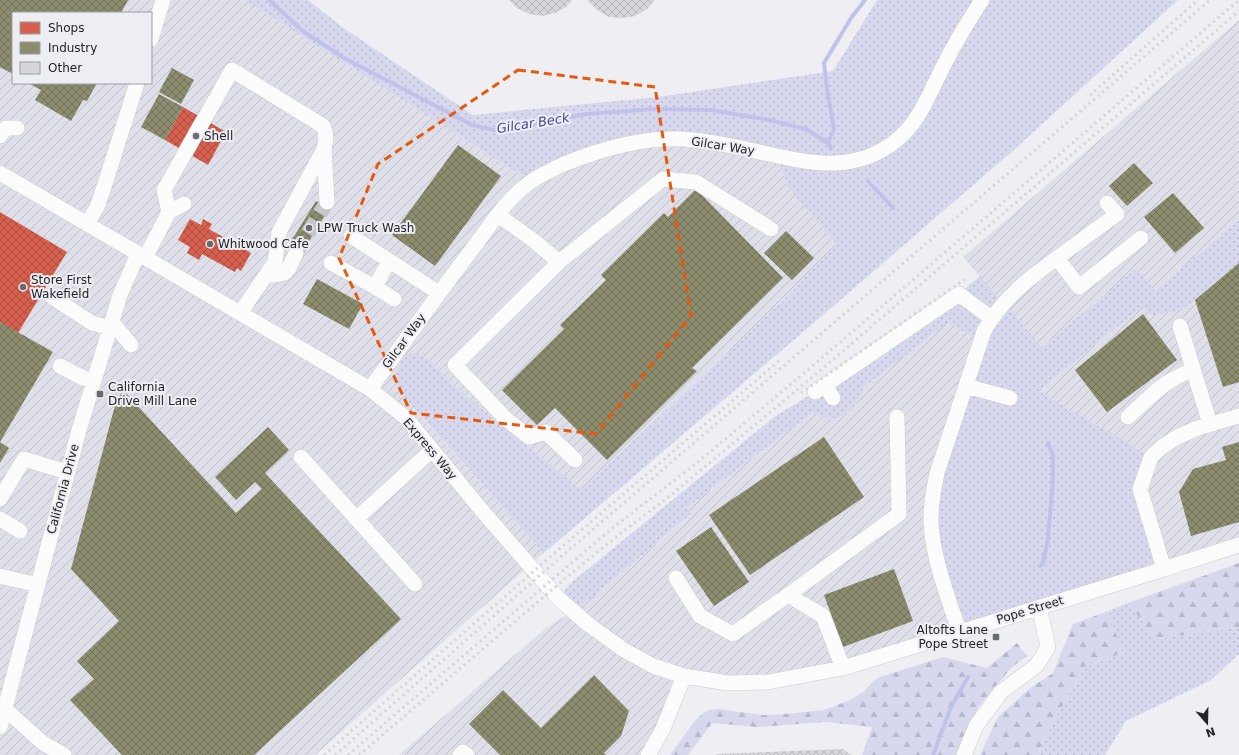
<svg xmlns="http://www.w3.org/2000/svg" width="1239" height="755" font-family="'DejaVu Sans',sans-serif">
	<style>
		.industrial { fill: url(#industrial-furrows); fill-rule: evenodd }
		.grass { fill: url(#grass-dots) }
		.forest { fill: url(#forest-firs) }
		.shops { fill: url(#shops-cross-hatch) }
		.industry { fill: url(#industry-cross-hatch) }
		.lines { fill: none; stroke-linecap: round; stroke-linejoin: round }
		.stream { stroke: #c1c2eb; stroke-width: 4 }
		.building { fill: url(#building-cross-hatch) }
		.minor-tunnel { stroke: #c5c6ca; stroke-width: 15; stroke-dasharray: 15 8; stroke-linecap: butt }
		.minor-casing { stroke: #cbcbcf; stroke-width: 16 }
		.minor { stroke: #fcfcfd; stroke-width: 15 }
		.rail { stroke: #d4d4d4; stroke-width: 3; stroke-dasharray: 2 4; stroke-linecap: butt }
		.marked { fill: none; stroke: #e8590c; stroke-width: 3; stroke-dasharray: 8 5; stroke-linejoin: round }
		.poi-dot { fill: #6a6b6e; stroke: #ededf4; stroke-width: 1.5 }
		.labels { text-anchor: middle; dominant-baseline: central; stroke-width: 4; stroke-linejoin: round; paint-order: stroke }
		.poi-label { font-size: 12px; fill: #232426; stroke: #ededf4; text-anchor: start }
		.street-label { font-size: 12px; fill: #232426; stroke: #ededf4 }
		.water-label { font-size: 13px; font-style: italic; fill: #4b478c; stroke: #ededf4 }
	</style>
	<defs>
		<pattern id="industrial-furrows" width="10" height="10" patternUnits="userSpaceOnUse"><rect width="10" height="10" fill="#dfdfea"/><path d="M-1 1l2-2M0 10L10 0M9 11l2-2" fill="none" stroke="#bfbfc9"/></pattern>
		<pattern id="grass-dots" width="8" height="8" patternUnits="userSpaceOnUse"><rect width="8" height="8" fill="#d7d8ee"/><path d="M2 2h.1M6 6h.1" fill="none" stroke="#b8b9cc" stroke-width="1.8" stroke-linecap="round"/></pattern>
		<pattern id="forest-firs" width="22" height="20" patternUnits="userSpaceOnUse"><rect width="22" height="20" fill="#d7d8ee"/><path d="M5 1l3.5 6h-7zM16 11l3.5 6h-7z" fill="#b8b9cc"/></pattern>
		<pattern id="shops-cross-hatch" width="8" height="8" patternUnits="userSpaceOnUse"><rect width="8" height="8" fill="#d6604d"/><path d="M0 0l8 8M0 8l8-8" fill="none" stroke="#ad4f40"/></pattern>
		<pattern id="industry-cross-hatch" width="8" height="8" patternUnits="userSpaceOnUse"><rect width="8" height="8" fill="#8c8c6e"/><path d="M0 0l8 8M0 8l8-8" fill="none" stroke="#72725a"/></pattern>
		<pattern id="building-cross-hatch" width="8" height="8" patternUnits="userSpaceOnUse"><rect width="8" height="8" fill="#d6d6da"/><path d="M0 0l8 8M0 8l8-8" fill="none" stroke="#b7b8bb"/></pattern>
	</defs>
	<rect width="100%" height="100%" fill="#eeeef3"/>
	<!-- industrial -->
	<path class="industrial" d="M0 0H245L531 181 656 140 778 156 787 186 836 244 789 295 581 490 454 386 430 361 417 353 413 408 544 553 315 755H0ZM13 13H151V83H13Z
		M1239 20V220L1155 291 1136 270 1042 347 963 257Z
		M1239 263V545L1164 569 1038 391 1143 306 1195 300Z
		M947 322 981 339 959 631 768 682 684 676 648 755H399L545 629 573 611 596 594 691 515 686 508 813 412 831 419 840 417 847 413 856 404 859 395 865 386Z"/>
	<!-- grass -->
	<path class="grass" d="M245 0H308L342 27 473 115 658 97 833 71 877 0H1178L1016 148 823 315 544 553 404 397 398 388 397 374 400 363 407 355 417 353 430 361 454 386 581 490 789 295 836 244 787 186 778 156 656 140 531 181Z
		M1239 220V263L1195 300 1181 310 1153 315 1143 306 1038 391 1151 457 1140 489 1164 569 959 631 932 510 981 340 947 323 865 386C861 392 859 397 856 403 855 406 852 408 850 410 837 422 828 420 813 412L686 508 691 514 596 594 573 611 558 598 572 582 774 417 815 392 959 294 980 276 1042 347 1136 269 1155 291Z
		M1128 603 1156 639 1239 627V654L1211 680 1126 721 1105 755H1037L1055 719 1085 667 1123 653 1108 611Z"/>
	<!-- forest -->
	<path class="forest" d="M1239 563V627L1156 639 1128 603Z
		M1108 611 1123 653 1085 667 1055 719 1037 755H980L998 717 1029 689 1053 673 1073 624Z
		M1017 643 1027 656 1011 668 979 706 957 755H862L872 727 826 722 757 727 712 723 688 755H670L694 722 702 714 709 710 719 709 761 715 785 714 824 710 850 700 863 692 877 678 943 657 987 668Z"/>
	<!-- shops -->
	<path class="shops" d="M183 107 226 132 208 165 165 140Z
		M0 212 67 252 18 333 0 322Z
		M190 219 201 225 203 219 212 224 209 229 251 253 241 271 237 268 235 272 202 254 199 260 187 253 190 247 178 240Z"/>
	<!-- industry -->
	<path class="industry" d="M0 0H128L121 13H13V74L0 67Z
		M172 68 194 80 181 104 159 92Z
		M28 83H97L87 101 83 100 71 121 35 100 41 90Z
		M159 94 183 107 165 140 141 127Z
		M458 145 501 176 435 266 392 235Z
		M1134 163 1153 183 1127 206 1109 186Z
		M696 189 783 278 692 368 697 371 607 460 555 408 537 425 502 390 564 329 560 325 606 280 601 275 664 213 668 217Z
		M1173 193 1204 228 1175 253 1144 217Z
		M316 201 329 209 301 254 288 246Z
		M786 231 814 258 792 280 764 253Z
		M1239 263V382L1223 387 1195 300Z
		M317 279 363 304 349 329 303 304Z
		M1143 314 1177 360 1107 412 1075 370Z
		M0 322 53 352 0 442 9 448 0 463Z
		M124 391 236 513 262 489 255 482 236 500 215 477 268 427 289 450 265 473 401 619 254 755H122L70 700 94 679 77 661 119 621 71 569 117 398Z
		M824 437 864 497 750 575 709 515Z
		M1239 442V522L1191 536 1179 492 1193 469 1226 460 1222 447Z
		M711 527 749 582 714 606 676 551Z
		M894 569 913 621 843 647 824 595Z
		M594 675 629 711 621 736 604 753 606 755H500L469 724 503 690 541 728Z"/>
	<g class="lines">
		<!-- stream -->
		<path class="stream" d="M269 0 304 32 346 59 472 125 494 130 587 114 653 109 711 110 769 120 806 129 828 143 831 148
			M828 143 834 129 827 89 824 63 851 18 865 0
			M868 181 893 208
			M1040 566 1043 563 1048 539 1053 478V456L1048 443
			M933 755 951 707 968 677"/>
	</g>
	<!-- building -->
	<path class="building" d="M509 0H572L566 7 555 13 542 16 529 14 517 8Z
		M587 0H655L647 9 635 16 622 18 609 17 597 10Z
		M843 749 851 755H717V754Z"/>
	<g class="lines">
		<!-- minor-tunnel -->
		<path class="minor-tunnel" d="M296 253 327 202"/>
		<!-- minor casing -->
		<g class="minor-casing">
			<path id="minor" d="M151 39 163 0
				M0 136 6 128H17
				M324 149 327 202
				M0 173 370 389 406 418 484 513 558 598 589 625 624 650 653 666 684 676 728 683 768 682 843 668 1164 569 1140 489 1151 457 1162 447 1177 437 1198 428 1239 416
				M169 212 164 190 232 70 323 126C327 135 326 140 324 149L279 232 275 262 240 313
				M498 215 533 240 559 262 663 179 696 182 771 229
				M87 224 97 207 103 190 137 83
				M351 236 439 293
				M145 258 169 212 184 204
				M1057 258 1117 214 1107 203
				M559 262 455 365 507 420 529 437 546 432 575 460
				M331 263 375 287 389 261
				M266 275C290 275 286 273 296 253
				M375 287 394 299
				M52 297 92 323 110 328
				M112 322 131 345
				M1180 326 1210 424
				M60 366 83 378 94 381
				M825 385 833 398
				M966 386 1010 398
				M370 389C404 342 438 294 473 248 491 225 507 197 532 181 542 174 553 169 564 164 601 149 642 137 683 139 708 141 734 146 759 152 809 163 855 175 898 139 921 120 931 89 945 63 956 41 969 20 982 0
				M815 392 959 294 991 318
				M1128 417C1151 396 1164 380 1193 370
				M301 457 415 584
				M0 499 24 459 67 472
				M0 519 20 531
				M356 519 432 450
				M1164 569 1239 545
				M0 576 38 585
				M676 578 700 616 733 634 788 595 823 616 843 668
				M788 595 899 514 897 417
				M959 631C949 600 936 567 932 534 929 514 933 493 937 473L984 331C1002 299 1028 279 1057 258L1079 287 1141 238
				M5 709 43 743 64 755
				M0 727 79 430 120 295 138 254
				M460 755 463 752 467 755
				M648 755 662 731 684 676
				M964 755 976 726 1001 692 1037 665 1048 647 1039 607"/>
		</g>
		<!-- minor -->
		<use href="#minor" class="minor"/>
		<!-- rail -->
		<path class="rail" d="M1090 95 1198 0
			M801 393 965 279
			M324 755 550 557 780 360
			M335 755 555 562 1210 0
			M348 755 562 571 615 526 698 462 816 363 1239 0
			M359 755 567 577 621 533 671 495 822 369 1239 11"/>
	</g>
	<!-- marked area -->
	<path class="marked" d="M518 70 655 87 691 316 596 434 411 413 339 258 378 164Z"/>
	<!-- markers -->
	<g class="poi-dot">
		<circle cx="196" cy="136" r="4"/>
		<circle cx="309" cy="228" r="4"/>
		<circle cx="210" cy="244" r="4"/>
		<circle cx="23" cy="287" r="4"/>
		<rect x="96" y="390" width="8" height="8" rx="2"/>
		<rect x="992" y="633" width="8" height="8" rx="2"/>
	</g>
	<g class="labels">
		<!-- poi labels -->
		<g class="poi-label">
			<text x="204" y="136">Shell</text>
			<text x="317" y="228">LPW Truck Wash</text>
			<text x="218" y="244">Whitwood Cafe</text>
			<text x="31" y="280">Store First<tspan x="31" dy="14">Wakefield</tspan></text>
			<text x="108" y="387">California<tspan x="108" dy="14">Drive Mill Lane</tspan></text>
			<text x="988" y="630" text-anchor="end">Altofts Lane<tspan x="988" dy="14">Pope Street</tspan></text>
		</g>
		<!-- street labels -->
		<g class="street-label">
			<text transform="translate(723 146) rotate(9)">Gilcar Way</text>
			<text transform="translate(404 341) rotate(-54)">Gilcar Way</text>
			<text transform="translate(430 449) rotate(50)">Express Way</text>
			<text transform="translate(63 489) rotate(-75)">California Drive</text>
			<text transform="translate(1030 610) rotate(-17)">Pope Street</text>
		</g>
		<!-- water labels -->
		<g class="water-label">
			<text transform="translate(533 123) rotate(-9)">Gilcar Beck</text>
		</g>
	</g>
	<!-- legend -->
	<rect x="12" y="12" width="140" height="72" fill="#ededf4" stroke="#9c9da2"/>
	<rect x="20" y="22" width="20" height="12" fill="#d6604d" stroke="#9c9da2"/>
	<text x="48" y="32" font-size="12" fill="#232426">Shops</text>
	<rect x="20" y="42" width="20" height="12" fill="#8c8c6e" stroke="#9c9da2"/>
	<text x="48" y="52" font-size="12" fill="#232426">Industry</text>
	<rect x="20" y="62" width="20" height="12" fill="#d6d6da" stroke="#9c9da2"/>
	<text x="48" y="72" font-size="12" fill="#232426">Other</text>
	<!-- north arrow -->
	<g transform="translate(1207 723) rotate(160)" stroke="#ededf4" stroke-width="3" paint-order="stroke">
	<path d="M0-3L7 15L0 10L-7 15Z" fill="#232426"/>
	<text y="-6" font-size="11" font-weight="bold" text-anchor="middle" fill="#232426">N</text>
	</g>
</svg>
